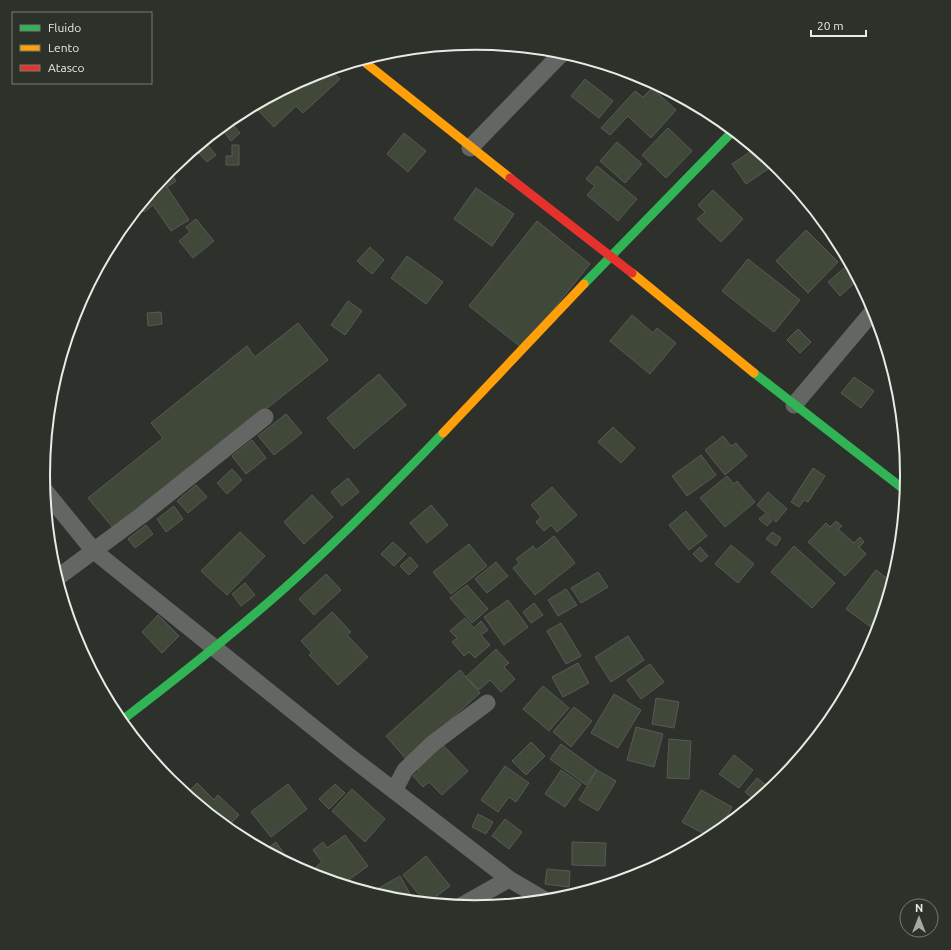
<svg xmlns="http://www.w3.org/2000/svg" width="951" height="950" font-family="Ubuntu,sans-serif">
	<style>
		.building { fill: #40483a; stroke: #585a56 }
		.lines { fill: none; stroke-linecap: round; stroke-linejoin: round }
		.street { stroke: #646663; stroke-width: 17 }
		.fast { stroke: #30b455; stroke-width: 9 }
		.slow { stroke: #ff9f0a; stroke-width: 9 }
		.jam { stroke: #e5322d; stroke-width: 9 }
		.rim { fill: none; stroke: #e8ebe5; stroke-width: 2 }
	</style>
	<rect width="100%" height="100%" fill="#2d302b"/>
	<!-- building -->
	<path class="building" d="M331 70 340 79 303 113 296 106 274 127 254 106 309 76Z
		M585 79 613 101 599 118 571 96Z
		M652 88 676 110 651 138 628 116 610 135 601 128 635 91 643 97Z
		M230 121 240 133 231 141 221 128Z
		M668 128 692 151 666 178 642 155Z
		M404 133 426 151 408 172 387 154Z
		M617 142 642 164 625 183 600 161Z
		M206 143 216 155 207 162 197 151Z
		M232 145H239V165H226V156H232Z
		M754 149 768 169 746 184 732 164Z
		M597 166 637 199 618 221 587 195 595 186 586 179Z
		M169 170 176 181 167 187 189 220 171 231 153 205 144 212 140 206Z
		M476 188 514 214 492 246 454 219Z
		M713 190 743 219 721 242 697 219 705 212 698 205Z
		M196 219 214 241 193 258 179 241 190 232 186 227Z
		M537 221 590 264 522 348 469 306Z
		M806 230 838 262 808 293 776 261Z
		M370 247 384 260 372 274 357 261Z
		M407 256 443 282 426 304 391 278Z
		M748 259 800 300 774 332 722 291Z
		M850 263 859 279 840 296 828 282Z
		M348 301 362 311 345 335 331 325Z
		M161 312 162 324 148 326 147 313Z
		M632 315 653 333 657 328 676 343 650 374 610 341Z
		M298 323 328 360 114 529 88 498 163 438 151 423 247 346 255 357Z
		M798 329 811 342 800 353 787 340Z
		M379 374 406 405 354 449 327 418Z
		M854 377 874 391 861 408 841 393Z
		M286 414 302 433 274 455 258 436Z
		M613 427 635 448 621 463 598 442Z
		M723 436 731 446 736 443 747 456 725 475 705 450Z
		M252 440 266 458 246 474 232 456Z
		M701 455 716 475 687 496 672 476Z
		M813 468 825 476 808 502 804 500 799 507 791 502Z
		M232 469 242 480 227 494 217 483Z
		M727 476 734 484 737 481 755 502 725 527 700 498Z
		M348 478 359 492 342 506 331 492Z
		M196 485 207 497 188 513 177 501Z
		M552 487 577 515 557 532 551 525 544 531 536 522 541 517 531 505Z
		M768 492 787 509 776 522 757 505Z
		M312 495 333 517 304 544 284 522Z
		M431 505 448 525 427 543 410 523Z
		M174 506 183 519 166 532 157 519Z
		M686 511 707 536 689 550 669 525Z
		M765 514 772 521 767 526 759 519Z
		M836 521 842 526 838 529 854 543 860 537 864 542 859 547 866 554 845 576 808 542 826 523 830 527Z
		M146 525 153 534 135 548 128 539Z
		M240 532 265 556 227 595 201 571Z
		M772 532 781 538 776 546 766 539Z
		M554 536 575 563 535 595 513 568 519 563 516 559 533 546 536 550Z
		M393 542 406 554 394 566 381 554Z
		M469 544 487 566 451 594 433 572Z
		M731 545 754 564 738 583 715 564Z
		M794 546 835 583 812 608 771 572Z
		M700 547 708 556 701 562 693 554Z
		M410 557 418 566 409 575 400 566Z
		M496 562 508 576 487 593 475 579Z
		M876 570 893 583 878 632 846 609Z
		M598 572 608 587 581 603 571 588Z
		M326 574 341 590 314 615 299 599Z
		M245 583 255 595 241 606 232 594Z
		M467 585 488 609 472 623 450 598Z
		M566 589 577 605 558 616 548 600Z
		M508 600 528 627 504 645 484 617Z
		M534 603 543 615 531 623 523 612Z
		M332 612 351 632 347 635 368 657 338 685 309 655 312 653 301 641Z
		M158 615 179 636 162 653 142 632Z
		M465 618 474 628 481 621 488 630 481 635 490 645 475 658 469 652 464 656 452 642 457 638 450 631Z
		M561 623 581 656 566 664 547 631Z
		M628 636 644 660 611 682 595 657Z
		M496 649 509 663 504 667 515 679 501 692 490 680 479 690 466 677Z
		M578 663 589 683 563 697 552 677Z
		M650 664 664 682 641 699 627 680Z
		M460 670 480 693 406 759 386 736Z
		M543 686 569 708 549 731 523 709Z
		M614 694 641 710 618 748 591 733Z
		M656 698 679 702 674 728 652 724Z
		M574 707 592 721 571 747 553 732Z
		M636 727 663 734 654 767 627 760Z
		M669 739 691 741 689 779 667 778Z
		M531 742 545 756 526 775 512 761Z
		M561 744 597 770 586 785 550 759Z
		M443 745 468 771 442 795 429 782 423 787 413 776 419 771 417 769Z
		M734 755 753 770 739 788 719 774Z
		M505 766 529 783 516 802 509 797 498 812 481 800Z
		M561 770 581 784 565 807 545 794Z
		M597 770 616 781 598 811 579 800Z
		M757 778 771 789 756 801 745 792Z
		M197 783 214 800 218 795 239 815 227 827 186 794Z
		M288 784 307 809 271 837 251 812Z
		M335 784 345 793 329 809 319 799Z
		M352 789 385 819 365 842 332 811Z
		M701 790 732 807 717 834 710 837 682 822Z
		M478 814 493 822 486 834 472 827Z
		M505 819 522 832 509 849 492 836Z
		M240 828 254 845 233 833Z
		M345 835 368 866 343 884 337 882 333 877 329 880 325 879 316 867 322 862 313 850 323 842 327 848Z
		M695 839 698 844 642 874 629 878 628 876Z
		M276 842 292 865 265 850Z
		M572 842 606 843 605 866 572 865Z
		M426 856 450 886 429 902H425L403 875Z
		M547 869 570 871 569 887 545 884Z
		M400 876 414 901 391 899 370 893Z
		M520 897 526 902 514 903Z"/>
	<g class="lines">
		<!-- street -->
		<path class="street" d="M470 148 563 52
			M794 405 875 309
			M45 491 94 551 349 756 509 879 461 906
			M57 578 142 515 265 417
			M394 791 405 770 432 744 487 703
			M509 879 545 900"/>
		<!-- fast -->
		<path class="fast" d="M584 284 734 130
			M754 373 906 491
			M121 721C181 675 241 628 297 577 347 531 396 482 443 433"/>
		<!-- slow -->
		<path class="slow" d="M362 60 510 178
			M632 273 754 373
			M443 433 584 284"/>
		<!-- jam -->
		<path class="jam" d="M510 178 632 273"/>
	</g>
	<!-- crop -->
	<path d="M0 0H951V950H0ZM50 475a425 425 0 1 1 850 0a425 425 0 1 1-850 0Z" fill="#2c3229" fill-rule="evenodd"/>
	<path class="rim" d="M50 475a425 425 0 1 1 850 0a425 425 0 1 1-850 0Z"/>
	<!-- legend -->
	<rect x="12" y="12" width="140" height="72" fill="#2c3229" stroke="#777c74"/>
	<rect x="20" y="25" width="20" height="6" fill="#30b455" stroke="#777c74"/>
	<text x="48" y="32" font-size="12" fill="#e8ebe5">Fluido</text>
	<rect x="20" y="45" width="20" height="6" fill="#ff9f0a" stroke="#777c74"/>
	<text x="48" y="52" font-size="12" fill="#e8ebe5">Lento</text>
	<rect x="20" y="65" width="20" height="6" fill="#e5322d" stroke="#777c74"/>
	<text x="48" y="72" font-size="12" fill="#e8ebe5">Atasco</text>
	<!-- north arrow -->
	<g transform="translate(919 918)"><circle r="19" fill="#2c3229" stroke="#777c74"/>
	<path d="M0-3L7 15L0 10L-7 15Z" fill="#a7aaa4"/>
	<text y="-6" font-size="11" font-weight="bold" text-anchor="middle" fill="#e8ebe5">N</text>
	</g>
	<!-- scale -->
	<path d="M811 30v6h55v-6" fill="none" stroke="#e8ebe5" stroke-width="2"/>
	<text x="817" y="30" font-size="12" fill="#e8ebe5" stroke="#2c3229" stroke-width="3" paint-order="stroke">20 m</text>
</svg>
